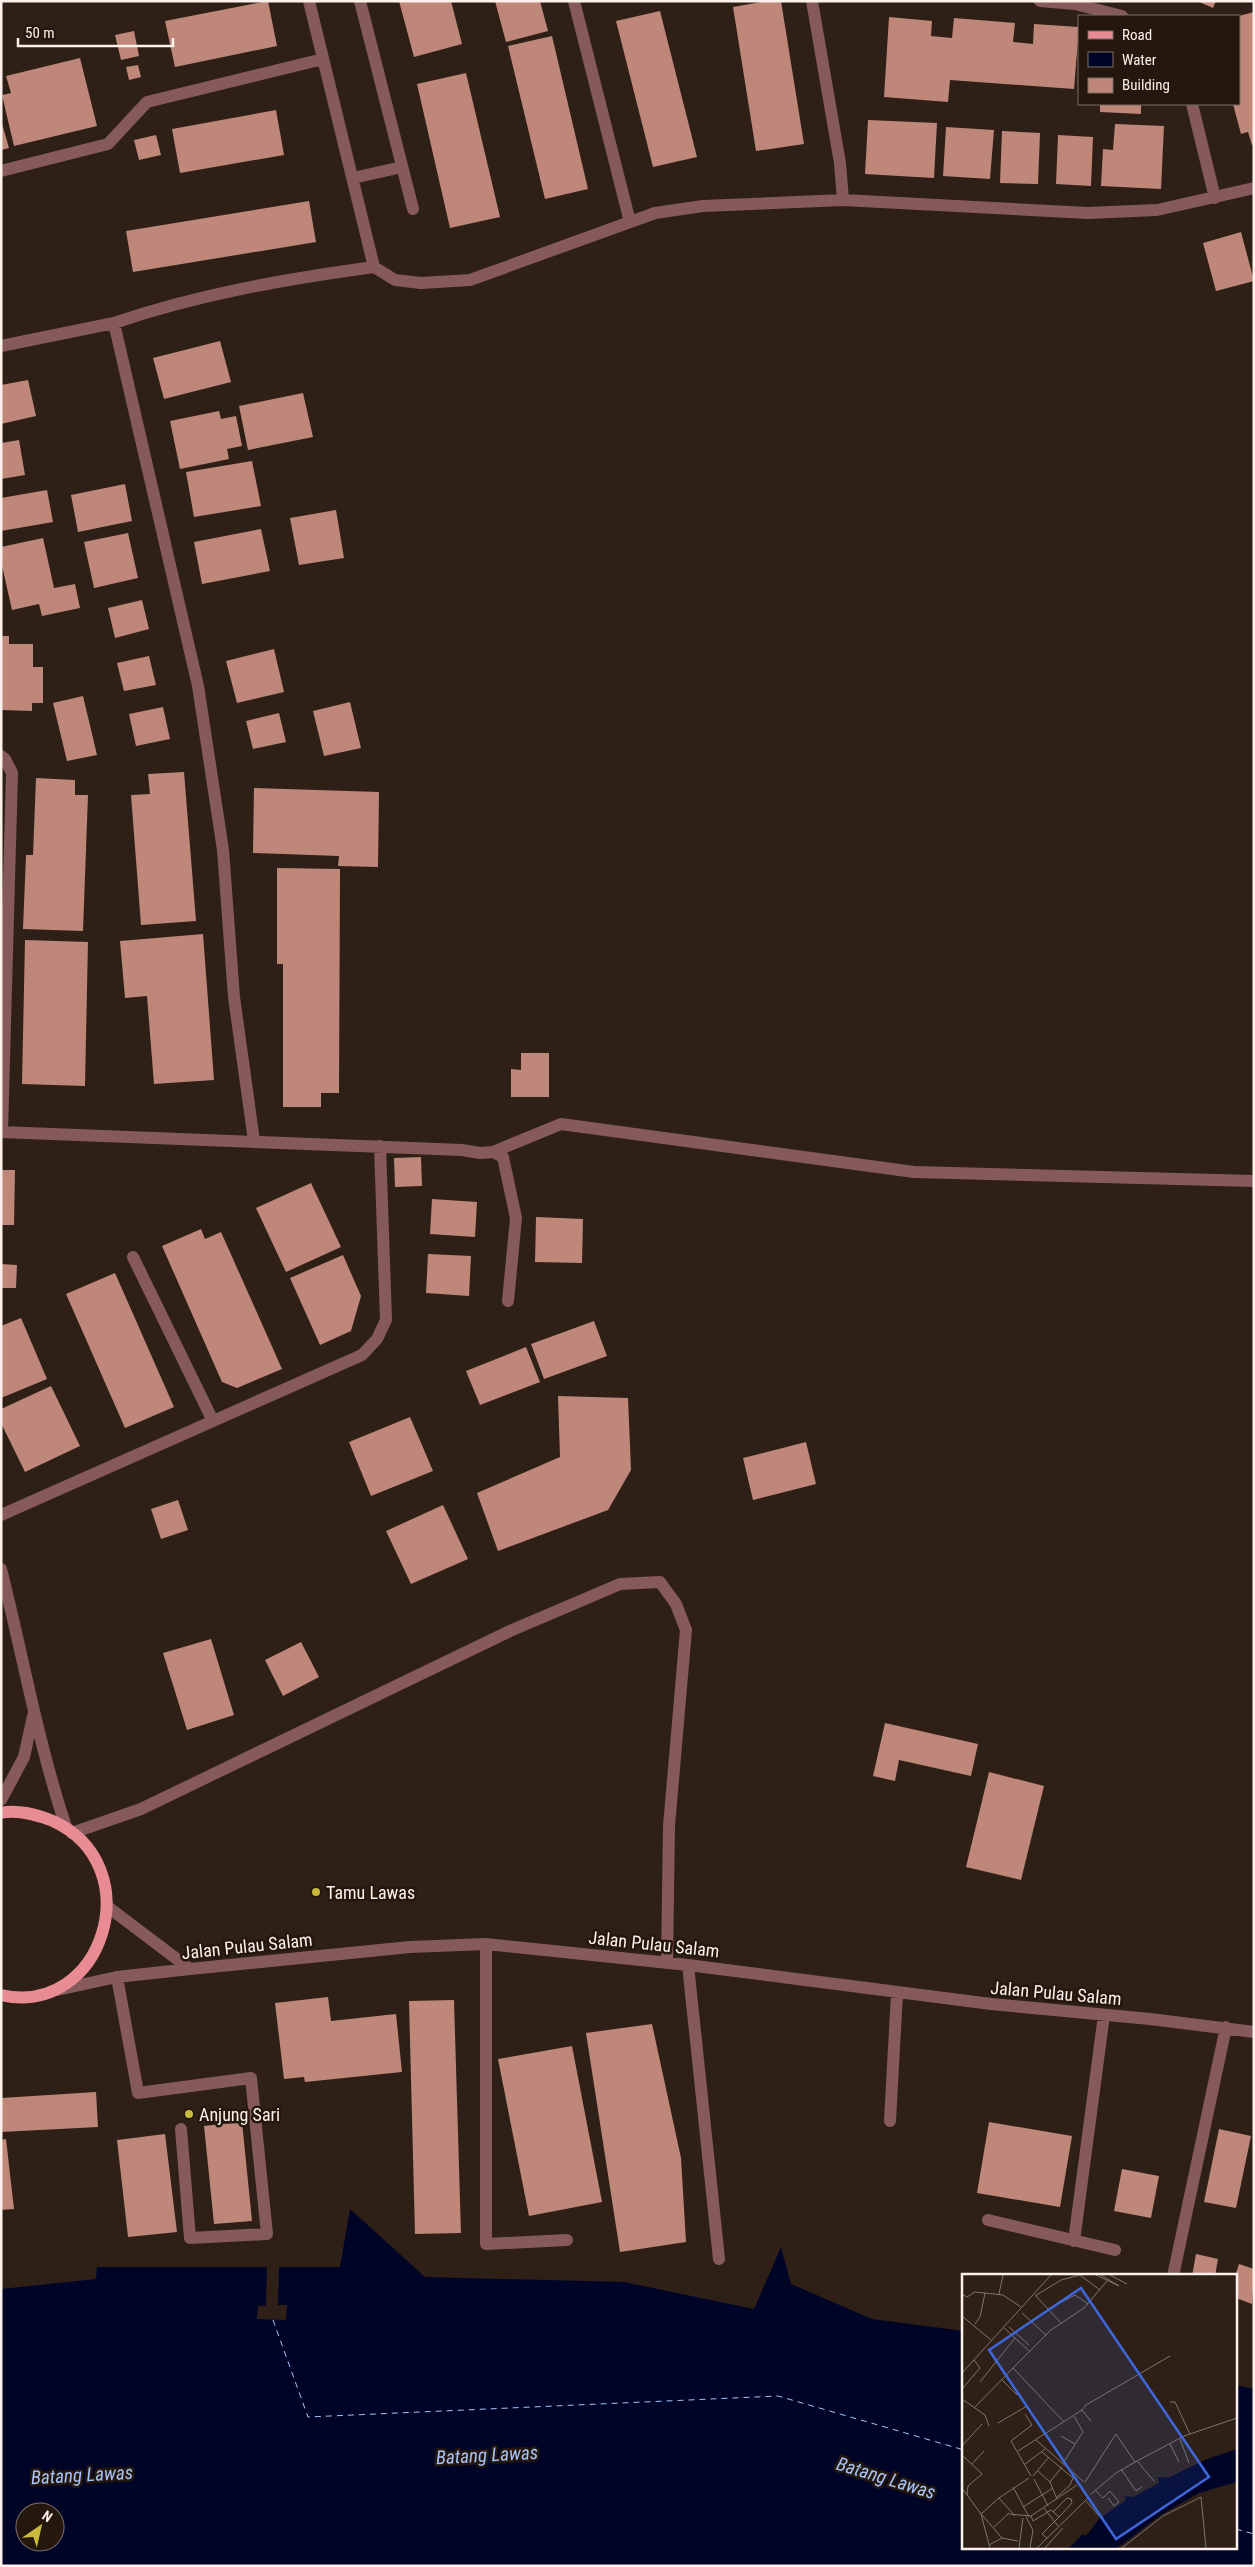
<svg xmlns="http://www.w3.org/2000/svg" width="1255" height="2567" font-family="'Roboto Condensed',sans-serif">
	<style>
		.water { fill: #000527; fill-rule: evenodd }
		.pier { fill: #2e2016 }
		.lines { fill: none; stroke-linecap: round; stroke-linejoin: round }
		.ferry { stroke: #a6c4f9; stroke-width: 1; stroke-dasharray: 6 5; stroke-linecap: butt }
		.building { fill: #bf8779 }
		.street { stroke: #86595b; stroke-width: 12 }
		.primary { stroke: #e88b92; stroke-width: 12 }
		.poi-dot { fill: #c9ba3a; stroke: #24170d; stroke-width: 2 }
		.labels { text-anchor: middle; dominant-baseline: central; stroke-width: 5; stroke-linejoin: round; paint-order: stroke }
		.poi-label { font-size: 18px; fill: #fcf2eb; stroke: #24170d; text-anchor: start }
		.street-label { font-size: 18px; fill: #fcf2eb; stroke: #24170d }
		.water-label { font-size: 19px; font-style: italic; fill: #a6c4f9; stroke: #24170d }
		.inset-river { fill: none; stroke: #000527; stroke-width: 2.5 }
		.inset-road { fill: none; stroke: #80746b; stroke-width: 1 }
		.view { fill: #3e67db; fill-opacity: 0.15; stroke: #3e67db; stroke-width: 2.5 }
		.inset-edge { fill: none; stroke: #fcf2eb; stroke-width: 2.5 }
	</style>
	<rect width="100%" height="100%" fill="#2e2016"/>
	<!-- water -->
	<path class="water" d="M350 2209 425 2277 624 2282 754 2309 781 2247 791 2284 872 2319 964 2331V2548H1236V2385L1254 2389V2566H1V2289L96 2279 97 2267H340ZM25 2512H55V2542H25Z"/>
	<!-- pier -->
	<path class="pier" d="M267 2265H279L278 2305H287L286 2320 257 2319 258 2306H266Z"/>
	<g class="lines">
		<!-- ferry -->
		<path class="ferry" d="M273 2320 308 2417 778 2396 964 2450
			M1236 2529 1254 2534"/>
	</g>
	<!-- building -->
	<path class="building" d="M268 1 277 46 175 67 165 21Z
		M399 1H451L462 44 414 57Z
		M495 1H540L548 31 506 42Z
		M767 1H781L804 144 756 151 733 7Z
		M1197 1H1216L1213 8Z
		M660 11 697 157 653 167 616 21Z
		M1254 12V144L1252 145 1248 132 1241 134 1233 104H1239V16Z
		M889 17 932 21 931 36 952 38 954 18 1015 23 1013 42 1033 44 1034 24 1079 27 1074 89 950 80 948 102 884 97Z
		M134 31 139 56 121 60 115 35Z
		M552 36 588 189 545 199 508 46Z
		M80 58 97 126 14 146 2 95 11 93 6 76Z
		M138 65 141 77 129 80 126 67Z
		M466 73 500 217 450 228 417 84Z
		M1100 104H1141V114L1100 112Z
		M276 110 284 155 180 173 172 129Z
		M1 120 9 148 1 150Z
		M868 120 937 123 934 178 865 174Z
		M1115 124 1164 126 1161 189 1101 186 1103 149 1113 150Z
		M946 127 994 130 990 179 943 176Z
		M1002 131 1040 133 1038 184 1000 183Z
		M156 135 161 155 139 160 134 140Z
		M1058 135 1093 137 1091 186 1056 184Z
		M309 201 316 242 133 272 126 231Z
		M1241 232 1254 281 1216 291 1203 243Z
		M220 341 231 382 164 399 153 358Z
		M28 380 36 416 1 424V385Z
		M303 393 313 437 248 450 239 406Z
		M219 411 221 419 236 416 242 446 227 449 229 459 180 469 170 421Z
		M19 440 25 475 1 479V443Z
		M252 461 261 506 194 517 186 472Z
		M125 484 132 521 78 532 71 495Z
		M47 490 53 522 1 531V498Z
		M336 510 344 558 299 565 290 518Z
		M261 529 270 571 202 584 194 542Z
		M128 533 138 578 94 588 84 542Z
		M43 538 54 588 75 584 80 608 42 616 39 604 12 610 1 561V547Z
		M142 600 149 629 115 638 108 608Z
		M1 636H9V644H33V667H43V703H32V711L1 710Z
		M274 649 284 692 237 703 226 661Z
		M149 656 156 685 124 691 117 663Z
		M83 696 97 755 67 761 53 703Z
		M350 702 361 748 324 756 313 711Z
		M163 707 170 739 136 746 129 714Z
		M279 713 286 742 253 749 246 721Z
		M184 772 196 921 141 925 131 795 150 794 148 774Z
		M36 778 75 780V795H88L83 931 23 929 26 855H33Z
		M254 788 379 792 378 867 338 866 339 856 253 853Z
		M277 868 340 869 339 1093H321V1107H283V964H277Z
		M203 934 214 1080 154 1084 147 996 125 998 120 941Z
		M25 940 88 942 85 1086 22 1084Z
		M521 1053H549V1097H511V1069L521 1070Z
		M421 1157 422 1186 395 1187 394 1158Z
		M1 1170H15L14 1225H1Z
		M311 1183 341 1247 286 1272 256 1208Z
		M432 1199 477 1202 475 1237 430 1234Z
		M536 1217 583 1219 582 1263 535 1262Z
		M201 1229 205 1239 221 1232 282 1369 237 1388 222 1382 162 1246Z
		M428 1254 471 1256 469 1296 426 1293Z
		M343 1255 361 1296 351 1331 320 1345 290 1278Z
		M1 1264 17 1265 16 1288H1Z
		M115 1273 174 1407 125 1428 66 1294Z
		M21 1318 47 1379 1 1398V1326Z
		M594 1321 607 1356 544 1379 531 1344Z
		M526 1347 540 1382 480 1405 466 1371Z
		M51 1386 80 1446 25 1472 1 1423V1409Z
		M558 1396 628 1398 631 1470 608 1510 498 1551 477 1493 560 1457Z
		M410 1417 433 1471 371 1496 349 1442Z
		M806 1442 816 1484 753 1500 743 1458Z
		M178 1500 188 1530 161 1539 151 1509Z
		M443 1505 468 1559 411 1584 386 1531Z
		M211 1639 234 1715 187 1730 163 1653Z
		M301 1642 319 1677 283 1696 265 1660Z
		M885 1723 978 1744 971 1776 899 1760 895 1781 873 1776Z
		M989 1772 1044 1786 1021 1880 966 1867Z
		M328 1997 331 2021 396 2014 402 2072 305 2082 304 2077 284 2079 275 2003Z
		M454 2000 461 2233 415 2234 409 2001Z
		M652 2024 681 2158 686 2242 620 2252 586 2033Z
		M572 2046 602 2202 529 2216 498 2059Z
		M96 2092 98 2127 1 2132V2098Z
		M242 2122 252 2221 214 2224 204 2126Z
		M989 2122 1072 2136 1060 2207 977 2193Z
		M1219 2129 1251 2136 1236 2208 1204 2202Z
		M165 2134 177 2232 128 2237 117 2140Z
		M6 2139 14 2209 1 2210V2140Z
		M1122 2169 1159 2176 1151 2218 1114 2211Z
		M1196 2254 1218 2259 1215 2276H1192Z
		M1239 2264 1254 2269 1252 2304 1236 2298 1235 2276Z"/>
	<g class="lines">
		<!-- street -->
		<path class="street" d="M309 1 374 267
			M360 1 413 209
			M574 1 630 222
			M812 1 840 163 843 200
			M1040 1 1075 4 1122 16
			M1192 104 1215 198
			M1 171 108 144 147 102 323 59
			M353 178 402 167
			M114 323C199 294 286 279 374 267L395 280 421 283 470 280 655 213 703 206 843 200 1088 213 1157 210 1254 188
			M1 346 114 323 198 686 223 850 234 997 254 1141
			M1 756 5 759 12 773 2 1132
			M1 1132 462 1150 480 1153 493 1152 503 1157 516 1218 508 1301
			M493 1152 561 1124 914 1172 1254 1181
			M133 1257 213 1421
			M1 1515 362 1355 377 1339 386 1320 380 1146
			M1 1569C23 1656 38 1743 66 1827
			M1 1800 24 1757 33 1716
			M72 1833 141 1809 510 1631 620 1584 660 1582 676 1604 686 1630 669 1826 667 1963
			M108 1907 190 1969
			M486 1944V2244L567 2240
			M688 1965 719 2259
			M117 1977 138 2093 251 2078 267 2234 190 2238 181 2129
			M57 1990 117 1977 190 1969 410 1947 486 1944 688 1965 991 2004 1150 2019 1254 2032
			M890 2121 897 1993
			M988 2220 1115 2250
			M1074 2241 1104 2015
			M1173 2276 1226 2027"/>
		<!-- primary -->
		<path class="primary" d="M1 1813C18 1809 37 1815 53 1821 151 1866 103 2018 1 1995"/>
	</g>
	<!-- markers -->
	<g class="poi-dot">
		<circle cx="316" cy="1892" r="5"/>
		<circle cx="189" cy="2114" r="5"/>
	</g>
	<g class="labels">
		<!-- poi labels -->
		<g class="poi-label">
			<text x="326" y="1892">Tamu Lawas</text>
			<text x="199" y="2114">Anjung Sari</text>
		</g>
		<!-- street labels -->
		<g class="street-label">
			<text transform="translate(654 1944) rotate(6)">Jalan Pulau Salam</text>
			<text transform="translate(247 1946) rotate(-6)">Jalan Pulau Salam</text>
			<text transform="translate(1056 1993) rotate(5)">Jalan Pulau Salam</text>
		</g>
		<!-- water labels -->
		<g class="water-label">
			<text transform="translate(487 2455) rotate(-3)">Batang Lawas</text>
			<text transform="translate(82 2475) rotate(-3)">Batang Lawas</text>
			<text transform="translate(886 2478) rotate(17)">Batang Lawas</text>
		</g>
	</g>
	<!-- overview -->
	<g transform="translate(962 2274)">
		<rect width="275" height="275" fill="#2e2016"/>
		<path d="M275 175V208L237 219 199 241 155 274H107L121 260 124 262 137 245 164 226 162 222 171 223 197 209 196 203 206 204 245 185Z" fill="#000527"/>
		<path class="inset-river" d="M162 234 169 239 203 214 275 191"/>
		<path class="inset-road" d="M134 1 157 12M139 1 157 12M148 1 165 10M0 20 5 23 13 18 23 19M37 20 41 1M73 21 99 49M73 22 99 6 118 1 138 16M86 35 113 21 126 30M60 39 84 61M0 42 29 66M13 50 18 43 23 19 41 21 59 33M41 53 67 77M47 53 67 71M51 94 89 56 122 34 145 7M0 99 89 1M40 106 55 121M18 108 53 64M0 115 18 94 12 86M0 125 23 141 27 152M208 128H213L228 160M12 134 51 94 102 148M120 136 124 131 208 82M63 140 70 151 49 167 69 202M36 149 65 132 83 159M99 162 113 170M218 165 227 189M74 166 122 208M208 170 217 188M0 172 20 150M56 177 120 136 129 147M80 178 111 204 108 211 95 223M0 181 20 200 6 212 5 221M175 187 192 207M101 189 121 158 112 142M10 190 22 177M63 190 83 175M159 195 174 217 180 213M76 197 88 208 95 225M71 202 87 183M72 205 86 232M88 208 100 193M123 208 154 160 173 188M51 213 67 243M0 214 19 240 28 274M133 216 141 224 148 217 157 228 152 232 146 224M129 220 154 199 175 187 222 162 275 144M37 224 53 242M124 227 137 242M61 233 91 214M82 234 96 252M91 238 105 224 109 225 110 229 97 243M19 240 37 224 67 204M47 240 69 242 115 211M20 241 40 264M69 242 71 247 89 236 97 243 80 260 85 264M64 243 71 256 68 274M32 253 47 239M27 271 40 264 56 267M57 274 61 244M75 274 127 223M83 274 101 254M160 274 201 242 239 223 244 274"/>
		<path class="view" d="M119 14 247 203 154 265 27 76Z"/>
		<rect width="275" height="275" class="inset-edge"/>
	</g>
	<!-- border -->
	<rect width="1255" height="2567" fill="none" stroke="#fcf2eb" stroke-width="5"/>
	<!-- legend -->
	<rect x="1078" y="15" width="162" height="90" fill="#24170d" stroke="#7a6f66"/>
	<rect x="1088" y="31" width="25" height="8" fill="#e88b92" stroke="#7a6f66"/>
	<text x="1122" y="40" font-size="15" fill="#fcf2eb">Road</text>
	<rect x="1088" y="52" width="25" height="15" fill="#000527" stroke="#7a6f66"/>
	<text x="1122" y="65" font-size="15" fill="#fcf2eb">Water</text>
	<rect x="1088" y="78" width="25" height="15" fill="#bf8779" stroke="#7a6f66"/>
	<text x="1122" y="90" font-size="15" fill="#fcf2eb">Building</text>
	<!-- north arrow -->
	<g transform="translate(40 2527) rotate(34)"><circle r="24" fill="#24170d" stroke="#7a6f66"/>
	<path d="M0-4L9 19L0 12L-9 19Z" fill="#c9ba3a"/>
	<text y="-8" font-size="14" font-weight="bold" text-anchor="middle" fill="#fcf2eb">N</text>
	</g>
	<!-- scale -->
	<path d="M18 38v8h155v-8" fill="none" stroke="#fcf2eb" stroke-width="2.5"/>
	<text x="25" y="38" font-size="15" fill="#fcf2eb" stroke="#24170d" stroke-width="4" paint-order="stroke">50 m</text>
</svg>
